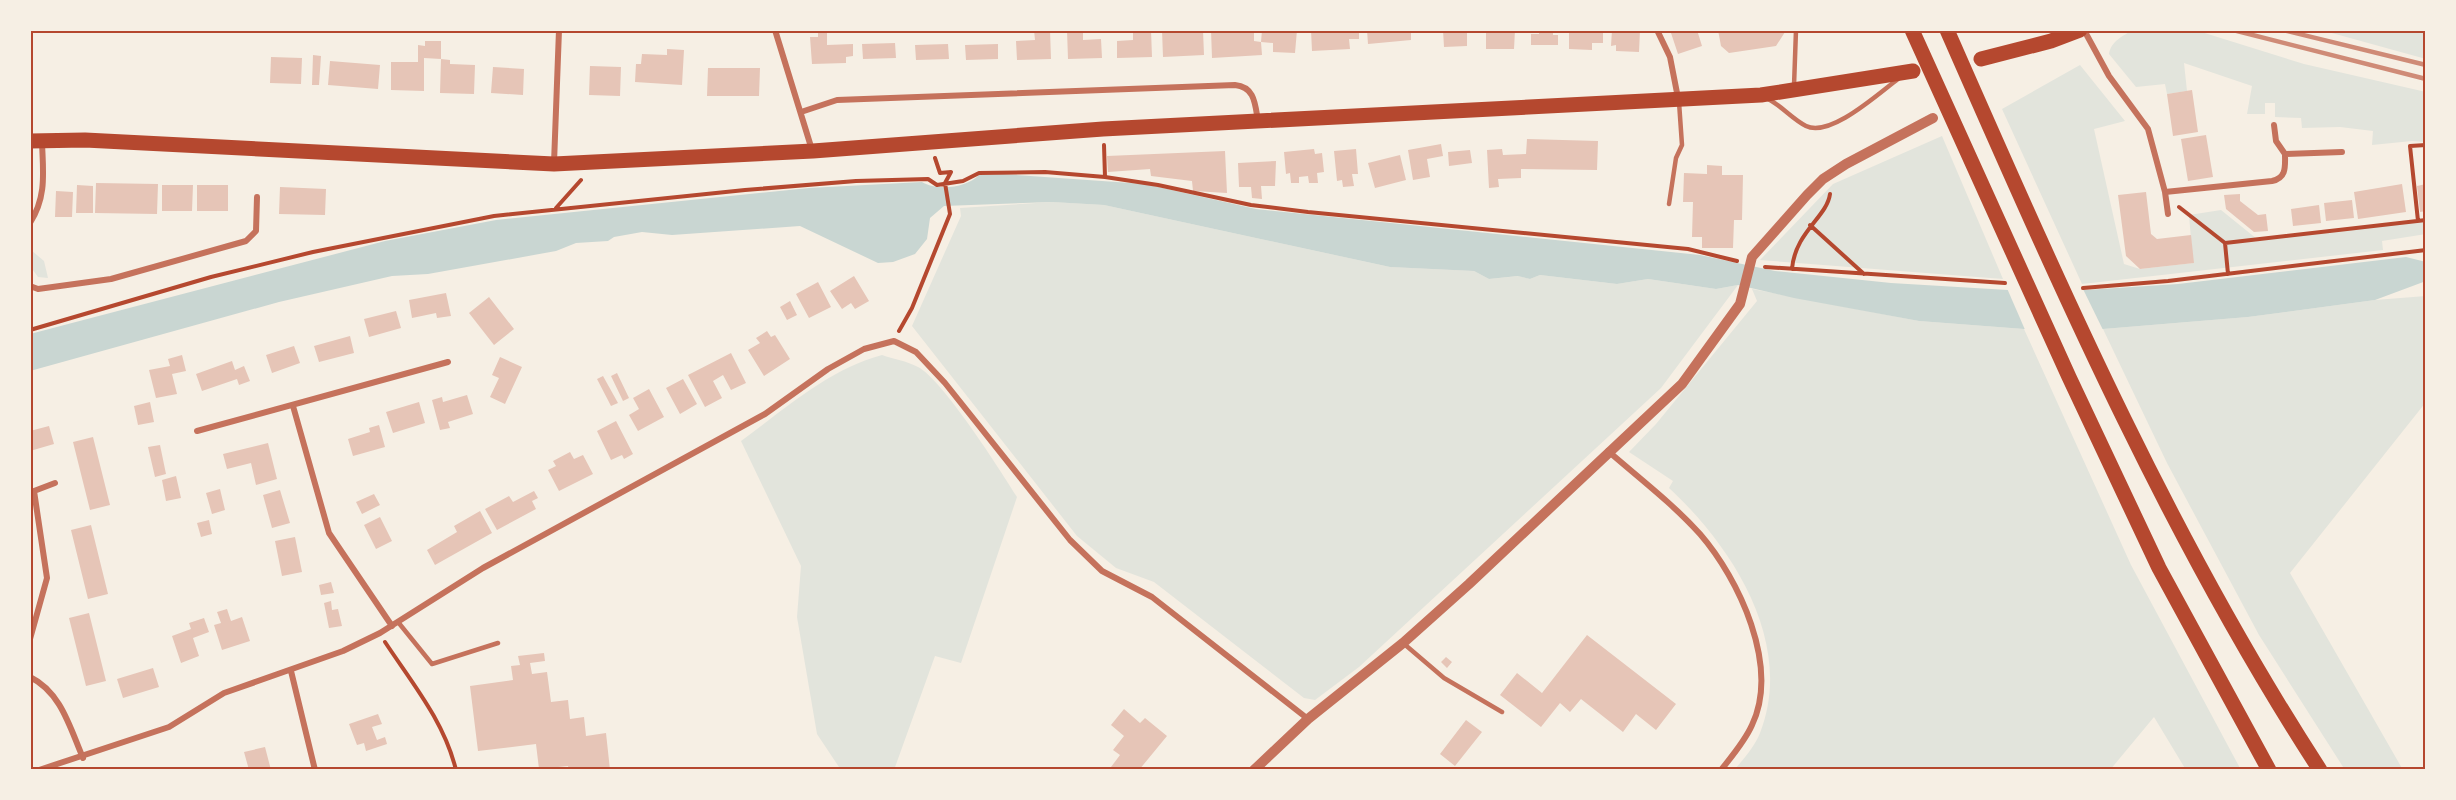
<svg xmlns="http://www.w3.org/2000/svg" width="2456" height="800" font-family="'Asap Condensed',sans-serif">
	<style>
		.green { fill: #e2e4dc }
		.water { fill: #c9d6d2 }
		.pier { fill: #f6efe4 }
		.building { fill: #e6c5b7 }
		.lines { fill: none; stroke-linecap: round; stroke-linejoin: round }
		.path { stroke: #b5482f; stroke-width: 4 }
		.service { stroke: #c5725c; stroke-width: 4.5 }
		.minor { stroke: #c5725c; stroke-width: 6 }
		.tertiary { stroke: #c5725c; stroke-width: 10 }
		.trunk { stroke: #b5482f; stroke-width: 15 }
		.rail { stroke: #cf8b77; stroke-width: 4.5 }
		.neatline { fill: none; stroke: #b5482f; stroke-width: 2 }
	</style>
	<rect width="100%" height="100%" fill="#f6efe4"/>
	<!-- green -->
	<path class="green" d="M2133 30H2195L2304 64 2426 92V142L2412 141 2372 145 2373 131 2340 127 2302 128 2301 118 2275 117V103H2265V114H2247L2252 86 2184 63 2187 91 2167 94 2165 84 2136 87 2109 54C2111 41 2123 36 2133 30Z
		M2321 30H2426V59Z
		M2080 65 2125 121 2094 129 2124 264 2140 269 2193 263 2189 215 2221 210 2257 239 2426 220V234L2382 241 2383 250 2082 284 2002 109Z
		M1942 136 2003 279 1760 260 1833 184Z
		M1052 202 1104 205 1390 267 1474 271 1489 279 1519 276 1530 279 1540 275 1617 284 1648 279 1716 289 1738 285 1661 388 1359 667 1315 700 1304 698 1154 582 1116 568 1077 536 912 326 961 216 960 208Z
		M31 250 44 261 48 278 38 277 30 266Z
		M1752 289 1919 321 2024 329 2131 565 2241 770H2186L2154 717 2110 770H1734C1743 760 1755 746 1760 733 1795 644 1733 547 1669 488L1673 481 1629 452 1656 424 1757 301Z
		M2426 296V402L2290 573 2403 770H2345L2259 635 2167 463 2103 329 2248 317 2375 300Z
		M882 355C893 359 907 361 918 367 942 379 1001 471 1017 497L961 663 935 656 894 770H841L817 734 797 617 801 566 741 441C785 409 829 369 882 355Z"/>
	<!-- water -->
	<path class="water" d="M1003 174 1145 184 1256 209 1700 255 1775 271 1891 283 2008 290H2086L2178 284 2406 257 2426 262V281L2375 300 2248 317 2103 329H2024L1919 321 1794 298 1738 285 1716 289 1648 279 1617 284 1540 275 1530 279 1518 276 1489 279 1474 271 1390 267 1104 205 1052 202 944 206 930 218 927 239 915 254 893 262 878 263 800 226 672 235 642 232 614 237 608 241 576 243 556 251 428 274 392 276 279 302 30 371V334L385 241 496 220 809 188 922 182C937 191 967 188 979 175Z"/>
	<!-- pier -->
	<path class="pier" d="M2006 286 2082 287 2104 332H2026Z"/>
	<!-- building -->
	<path class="building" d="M818 30H827V45L853 44V56L846 57V63L812 64 810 37H818Z
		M1034 30H1050L1051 59 1017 60 1016 41 1035 40Z
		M1067 30H1083V40L1101 39 1102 58 1068 59Z
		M1142 30H1151L1152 57 1117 58V41L1133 40V32Z
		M1162 30H1203L1204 55 1163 57Z
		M1211 30H1254V41L1261 42 1262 55 1212 58Z
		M1262 30H1297L1295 53 1273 52V43L1261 42Z
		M1311 30H1359V39H1349L1350 49 1312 51Z
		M1367 30H1411V40L1368 44Z
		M1443 30H1467V46L1444 47Z
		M1486 30H1515L1514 49H1486Z
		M1539 30H1553V35H1558V45H1531V34H1539Z
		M1569 30H1603V43H1592V50L1569 49Z
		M1612 30H1640L1639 52 1616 51V45L1611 46Z
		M1670 30H1697L1702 46 1678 54Z
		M1718 30H1784L1785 32 1776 46 1729 53 1721 46Z
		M425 41H441V59L424 58V91L391 90V62H418V45L425 46Z
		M895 43 896 58 863 59 862 44Z
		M948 44 949 59 916 60 915 45Z
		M998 44V59L966 60 965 45Z
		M667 49 684 50 682 85 635 82 636 64H641L642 54 667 55Z
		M313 55 321 56 319 85H312Z
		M271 57 302 58 301 84 270 83Z
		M441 59 450 60V64L475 65 474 94 440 93Z
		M330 61 380 65 378 89 328 85Z
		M590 66 621 67 620 96 589 95Z
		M493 67 524 69 523 95 491 93Z
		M708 68H760L759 96H707Z
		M2192 90 2198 132 2173 136 2167 94Z
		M2206 135 2213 177 2188 181 2181 139Z
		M1527 139 1598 141 1597 170 1521 169V178L1498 179 1499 187 1489 188 1487 150 1502 149 1503 155 1526 154Z
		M1441 144 1443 156 1427 159 1430 177 1413 180 1408 150Z
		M1314 149 1315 154 1322 153 1324 172 1317 173 1318 183H1309L1308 176 1299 177V183H1291L1290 173 1286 174 1284 152Z
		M1356 149 1358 174H1352L1354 186 1343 187 1342 180 1337 181 1334 151Z
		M1470 150 1472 163 1449 166 1448 152Z
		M1225 151 1227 193 1193 191 1192 181 1151 176 1150 169 1108 172 1107 156Z
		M1400 155 1406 180 1375 188 1368 163Z
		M1276 161 1275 186H1261L1262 199 1252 198 1251 187H1239L1238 163Z
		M1707 165 1722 166V175H1743L1742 220H1734L1733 248H1702V237H1692L1693 202H1683L1684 173 1707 174Z
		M96 183 158 184 157 214 95 213Z
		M2402 184 2406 212 2358 219 2354 192Z
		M2426 184V211L2420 212 2417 186Z
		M77 185 93 186V213H76Z
		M162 185H193L192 211H162Z
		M197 185H228V211H197Z
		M280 187 326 189 325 215 279 214Z
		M56 191 73 192 72 217H55Z
		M2146 192 2151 234 2157 239 2191 235 2194 263 2140 269 2126 256 2118 195Z
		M2240 194V201L2258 215 2266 214 2268 231 2254 232 2226 209 2224 195Z
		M2352 200 2354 218 2326 221 2324 203Z
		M2319 205 2321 223 2293 226 2291 209Z
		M854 276 869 301 855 309 851 303 842 309 830 291Z
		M818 282 831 307 809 318 796 294Z
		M446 293 451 316 437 318 436 313 412 318 409 300Z
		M489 297 514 329 494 345 469 313Z
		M790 301 797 315 787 320 780 307Z
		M396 311 401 328 369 337 364 319Z
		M767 331 771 337 775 335 790 359 764 376 748 350 760 343 756 338Z
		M350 336 354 353 319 362 314 346Z
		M294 346 300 363 272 373 266 355Z
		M731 353 746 383 731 390 723 375 713 381 722 398 705 407 688 375Z
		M182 355 186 371 172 374 177 394 156 398 149 370 170 366 168 359Z
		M500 357 522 367 505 404 490 397 499 378 492 375Z
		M232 361 235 370 244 366 250 381 239 385 237 379 202 391 196 374Z
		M617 373 629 398 623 401 611 376Z
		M603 376 618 403 611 406 597 379Z
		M683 379 697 404 680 414 666 388Z
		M649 389 664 417 638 431 629 415 639 409 633 398Z
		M467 395 473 414 448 422 450 428 440 430 432 400 442 397 443 402Z
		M150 402 154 422 138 425 134 406Z
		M419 402 425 423 393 433 386 412Z
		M616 421 633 454 624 459 622 455 611 460 597 431Z
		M379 425 385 447 353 456 348 439 370 432 369 428Z
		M49 426 54 444 30 451V431Z
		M93 437 110 505 90 510 73 442Z
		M268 443 277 479 256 485 251 463 227 469 223 454Z
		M160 445 166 474 155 477 148 447Z
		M570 452 574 459 583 455 593 474 559 491 548 470 556 466 553 461Z
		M176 476 181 498 166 501 162 480Z
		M220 489 225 510 212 514 206 493Z
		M280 490 290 523 272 528 263 495Z
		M534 491 538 498 532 501 536 509 497 530 485 509 509 496 513 502Z
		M374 494 380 505 362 514 356 502Z
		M480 511 492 533 435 565 427 550 457 532 454 526Z
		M380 517 392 541 376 549 364 525Z
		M209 520 212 534 201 537 197 523Z
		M91 525 108 594 88 599 71 530Z
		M295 537 302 572 282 576 275 541Z
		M331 582 334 593 321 595 319 585Z
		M331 601 332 610 338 609 342 626 329 628 324 603Z
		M227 609 231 621 242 617 250 641 222 650 214 625 221 623 217 612Z
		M89 613 106 681 86 686 69 618Z
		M204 618 209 632 193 638 199 656 181 663 172 636 191 629 189 623Z
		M1587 635 1676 704 1656 730 1636 714 1623 732 1581 699 1570 712 1560 703 1541 727 1500 695 1517 673 1542 693Z
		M544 653 545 661 530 663 532 674 547 672 551 702 568 700 570 719 584 717 586 736 606 733 610 770H569L568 766 539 769 536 744 478 751 470 686 513 680 511 666 520 665 518 656Z
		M1446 657 1452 662 1447 668 1441 662Z
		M153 668 159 687 123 698 117 679Z
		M1124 709 1140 723 1145 718 1167 736 1139 770H1115L1111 767 1120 755 1113 750 1124 736 1111 725Z
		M378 714 382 724 372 727 377 740 385 737 387 744 366 751 364 743 357 745 349 724Z
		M1466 720 1482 732 1455 766 1440 754Z
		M265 747 271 770H249L244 752Z"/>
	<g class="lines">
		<!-- path -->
		<path class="path" d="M1104 145 1105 177
			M2179 207 2225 243 2228 274
			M556 208 581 180
			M2418 221 2410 146 2426 145
			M1810 225 1864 274
			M2225 243 2426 220
			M1765 267 2005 283
			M1792 269C1795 232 1827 217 1830 194
			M2083 288 2168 281 2426 250
			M30 330 211 277 313 252 494 216 745 190 856 181 928 179 937 185 963 181 979 173 1045 172 1105 177 1158 185 1251 205 1308 212 1688 249 1737 261
			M899 331 912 308 950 214 945 183 951 172 940 173 935 158
			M385 642C412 683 444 721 456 770"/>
		<!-- service -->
		<path class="service" d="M1794 86 1796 30
			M1768 99C1782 106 1792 119 1806 126 1830 138 1878 94 1898 79
			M1669 204 1676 158 1682 145 1679 102
			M398 622 432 664 498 643
			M1403 643 1444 678 1502 712"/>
		<!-- minor -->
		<path class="minor" d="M775 30 812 150
			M1657 30 1670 57 1678 98
			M2084 30 2109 76 2148 129 2165 192 2168 214
			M801 112 837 100 1235 85C1255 87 1255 104 1258 121
			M2274 125 2276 141 2285 154
			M554 163 559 30
			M2165 192 2272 181C2287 178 2285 166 2285 154L2342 152
			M30 223C47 196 43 172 42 142
			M30 286 38 289 111 279 246 241 256 231 257 197
			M293 406 329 533 392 626
			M197 431 448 362
			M1608 451C1639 478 1672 503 1700 534 1739 579 1780 666 1752 725 1745 741 1732 756 1721 770
			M30 639 47 578 34 491 55 483
			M291 671 315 770
			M30 677C61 692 70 728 83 758
			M39 770 169 727 224 693 343 651 380 633 483 568 765 414 828 369 864 349 894 341 916 352 945 383 1070 540 1102 571 1152 597 1308 719"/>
		<!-- tertiary -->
		<path class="tertiary" d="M1254 770 1308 719 1403 643 1469 584 1682 384 1740 304 1752 257 1807 195 1823 179 1846 164 1933 118"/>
		<!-- trunk -->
		<path class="trunk" d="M1912 30 2069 377 2159 568 2269 770
			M1947 30C2058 282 2169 538 2320 770
			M1981 59 2051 41 2080 30
			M30 141 85 140 554 164 813 151 1103 129 1761 95 1913 71"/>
		<!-- rail -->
		<path class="rail" d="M2233 30 2426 79
			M2283 30 2426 65"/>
	</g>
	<!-- border -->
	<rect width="2456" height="800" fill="none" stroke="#f6efe4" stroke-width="63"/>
	<rect x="32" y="32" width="2392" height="736" class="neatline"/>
</svg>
